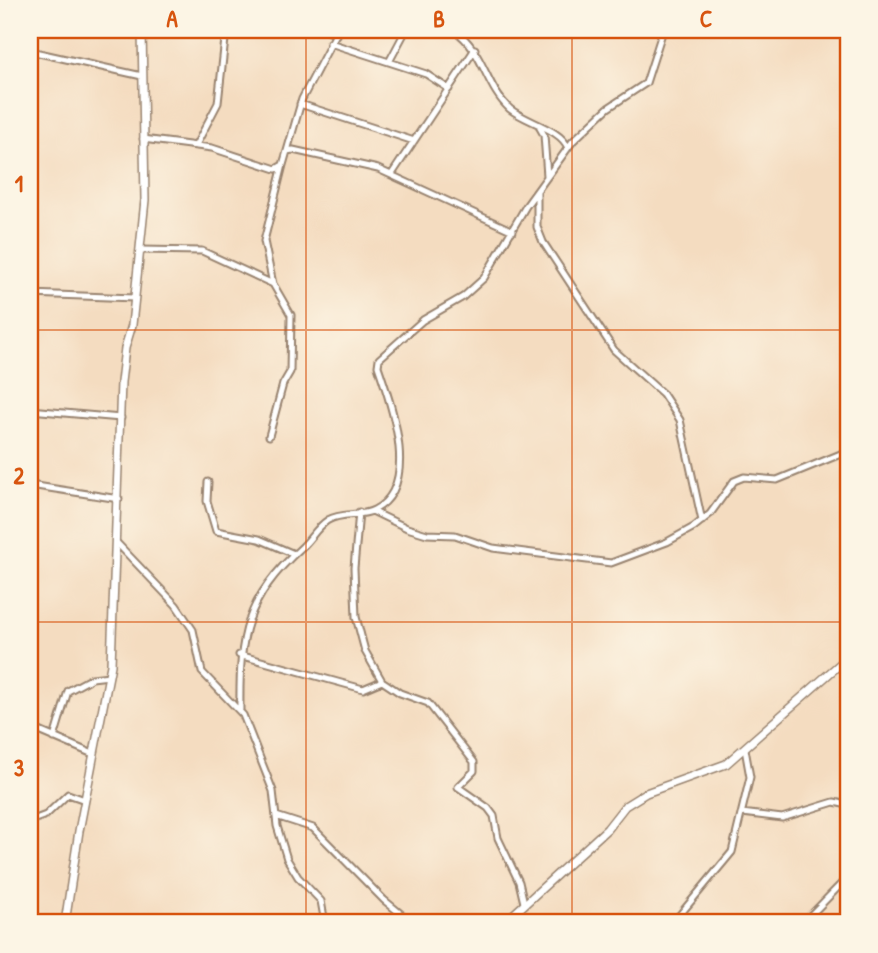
<svg xmlns="http://www.w3.org/2000/svg" width="878" height="953" font-family="'Patrick Hand',sans-serif">
	<style>
		.lines { fill: none; stroke-linecap: round; stroke-linejoin: round }
		.minor-casing { stroke: #98836f; stroke-width: 9 }
		.tertiary-casing { stroke: #98836f; stroke-width: 10 }
		.minor { stroke: #fff; stroke-width: 5 }
		.tertiary { stroke: #fff; stroke-width: 7 }
		.grid { fill: none; stroke: #d7540e; stroke-width: 2; stroke-opacity: 0.55 }
		.neatline { fill: none; stroke: #d7540e; stroke-width: 2.5 }
		.grid-label { font-size: 23px; text-anchor: middle; font-weight: bold; fill: #d7540e }
	</style>
	<rect width="100%" height="100%" fill="#fcf5e5"/>
	<filter id="ink" filterUnits="userSpaceOnUse"><feTurbulence type="fractalNoise" baseFrequency=".0143" numOctaves="2"/><feDisplacementMap in="SourceGraphic" scale="14" xChannelSelector="R" yChannelSelector="G"/><feConvolveMatrix kernelMatrix="1 2 1 2 8 2 1 2 1" color-interpolation-filters="sRGB"/></filter>
	<filter id="wash" filterUnits="userSpaceOnUse"><feTurbulence type="fractalNoise" baseFrequency=".00686" numOctaves="4" result="noise"/><feDisplacementMap in="SourceGraphic" scale="28" xChannelSelector="R" yChannelSelector="G"/><feGaussianBlur stdDeviation="1.57" result="paint"/><feColorMatrix in="noise" values="0 0 0 0 0 0 0 0 0 0 0 0 0 0 0 0 0 1.4 0 .05"/><feComposite in="paint" operator="in"/></filter>
	<g filter="url(#wash)">
		<rect width="100%" height="100%" fill="#f4dcc0"/>
	</g>
	<g filter="url(#ink)">
		<g class="lines">
			<!-- minor casing -->
			<g class="minor-casing">
				<path id="minor" d="M326 30 336 35
					M454 30C484 50 485 87 510 109 526 122 561 129 568 148
					M330 43 426 74 449 89
					M30 51 142 76
					M389 62 406 30
					M300 104 414 141
					M540 128 544 135 547 176
					M143 139 212 148 276 169 283 165 287 151 293 150 378 169 513 231
					M196 145 218 103 226 30
					M287 151 302 99 338 30
					M392 174 475 49
					M537 192V227L543 242 614 350 663 394 680 420 702 521
					M141 250 202 251 273 284
					M30 294 134 298
					M30 410 121 418
					M269 436 283 384 290 372 291 315 273 284 264 241 283 165
					M208 482 207 501 216 531 259 539 294 554
					M30 485 119 499
					M372 511 407 528 427 534 455 535 493 548 611 563 667 542 694 527 710 514 734 481 744 477 777 480 848 451
					M359 512 354 568 356 617 365 651 382 681 400 693 428 703 474 762V771L458 787 488 808 494 816 498 838 519 882 524 903
					M116 542 176 605 193 630 202 672 243 715 273 791 277 826 287 859 298 877 321 901 325 923
					M239 655 363 689 382 681
					M240 710C239 635 245 599 302 547 311 539 317 527 328 520 342 512 361 517 374 510 422 486 390 402 378 366L379 359 423 320 463 297 484 278 526 206 573 141 608 108 646 83 663 30
					M30 727 93 754
					M54 738 68 691 92 678 109 676
					M742 813 782 818 834 802 848 805
					M276 816 313 828 384 900 412 923
					M30 821 46 815 68 794 85 800
					M673 923 732 852 750 777 745 749
					M803 923 848 877"/>
			</g>
			<!-- tertiary casing -->
			<g class="tertiary-casing">
				<path id="tertiary" d="M65 923 79 831 111 665 121 382 125 348 132 325 145 200 142 30
					M504 923 607 829 625 806 646 793 726 764 848 657"/>
			</g>
			<!-- minor -->
			<use href="#minor" class="minor"/>
			<!-- tertiary -->
			<use href="#tertiary" class="tertiary"/>
		</g>
	</g>
	<!-- grid -->
	<path class="grid" d="M306 30V923M572 30V923M30 330H848M30 622H848"/>
	<!-- margin -->
	<rect width="878" height="953" fill="none" stroke="#fcf5e5" stroke-width="77"/>
	<rect x="38" y="38" width="802" height="876" class="neatline"/>
	<g class="grid-label">
		<text x="172" y="27">A</text>
		<text x="439" y="27">B</text>
		<text x="706" y="27">C</text>
		<text x="19" y="192">1</text>
		<text x="19" y="484">2</text>
		<text x="19" y="776">3</text>
	</g>
</svg>
